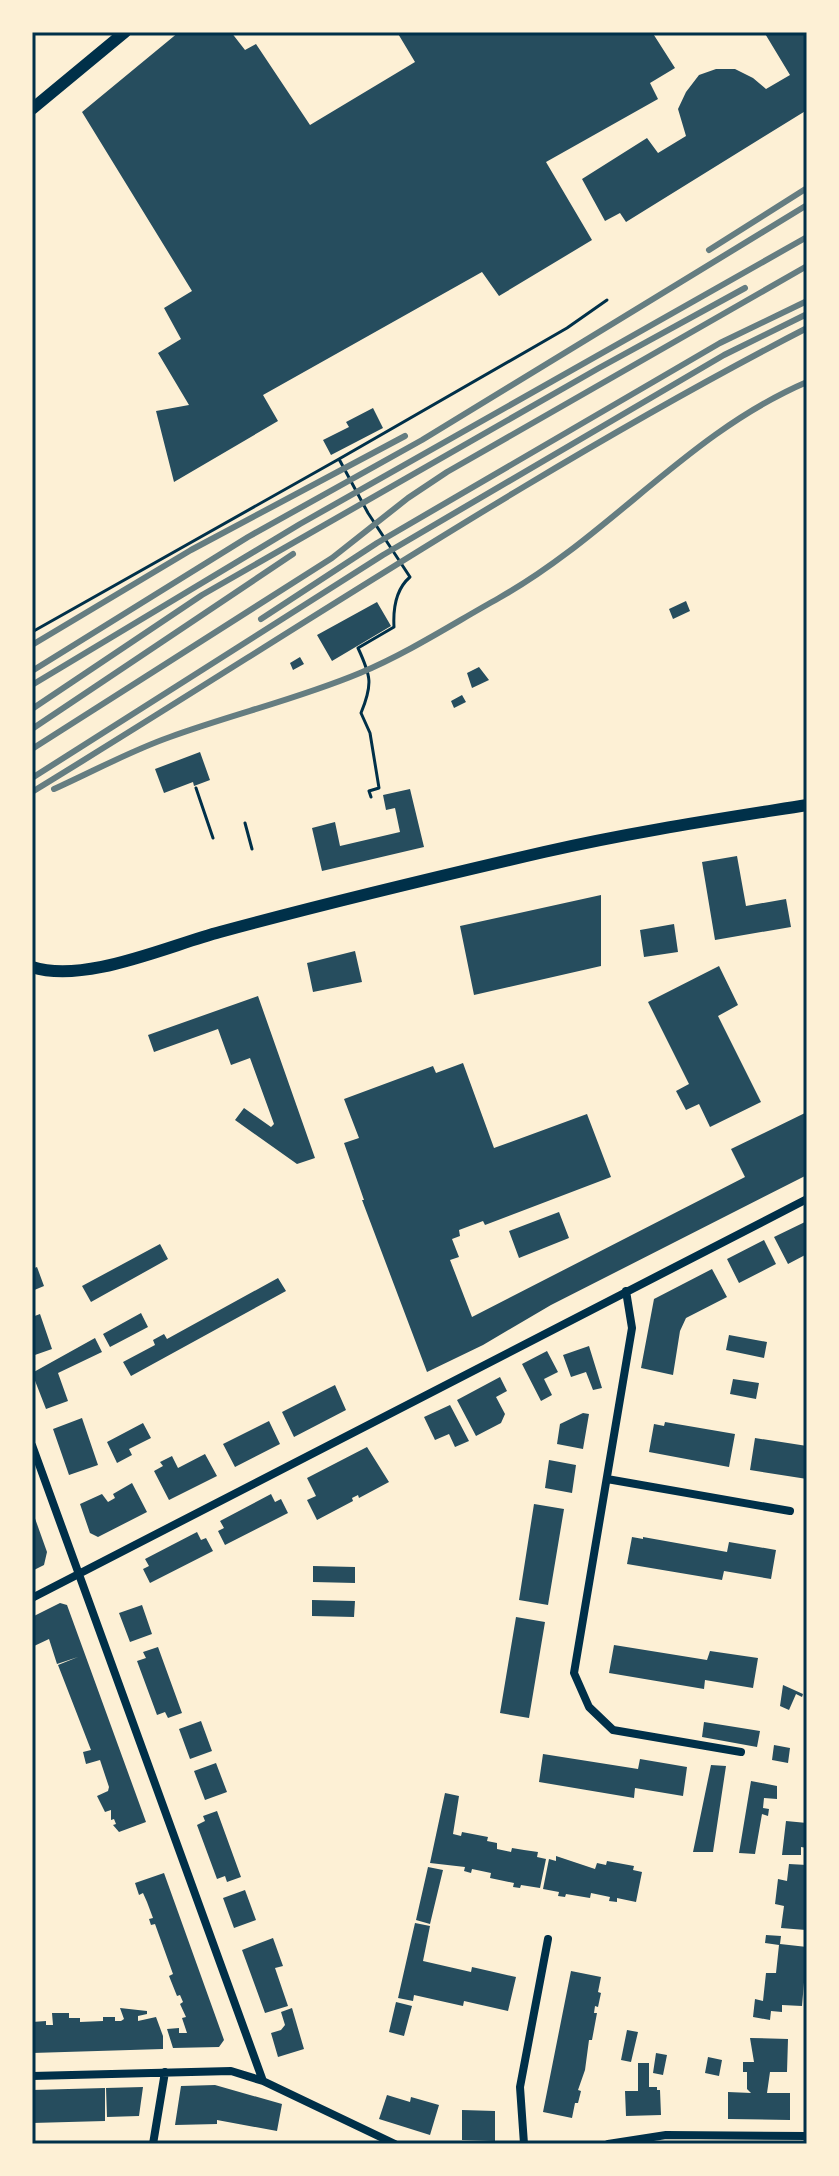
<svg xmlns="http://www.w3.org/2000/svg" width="839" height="2176" font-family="Overpass,sans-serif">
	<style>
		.building { fill: #264d5e }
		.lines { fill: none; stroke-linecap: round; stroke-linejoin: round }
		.path { stroke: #003049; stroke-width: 3 }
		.minor { stroke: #003049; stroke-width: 8 }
		.secondary { stroke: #003049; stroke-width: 12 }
		.rail { stroke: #657d81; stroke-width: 6 }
		.neatline { fill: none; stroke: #003049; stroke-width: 3 }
	</style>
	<rect width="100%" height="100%" fill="#fdf0d5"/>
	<!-- building -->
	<path class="building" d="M179 32H231L245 50 256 44 310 125 415 62 397 32H652L675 68 650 83 658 99 546 162 592 240 499 296 482 272 263 395 278 421 174 482 156 411 189 405 158 353 181 339 164 308 192 291 82 112Z
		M764 32H807V110L626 222 620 213 605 221 582 179 647 138 658 153 686 136 678 109 686 92 699 75 716 69H735L753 78 766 89 790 75Z
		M373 408 383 428 331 455 323 440 349 427 346 422Z
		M686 601 690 611 673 619 669 609Z
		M377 602 391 626 332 661 317 635Z
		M300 657 304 664 293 670 290 663Z
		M479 667 489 680 472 688 467 673Z
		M462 695 466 702 454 708 451 701Z
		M200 752 210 780 194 786 193 782 164 793 155 769Z
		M410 789 424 847 322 871 312 828 335 822 340 846 400 832 395 808 386 810 383 795Z
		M737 856 746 906 786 899 791 927 715 940 702 862Z
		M601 895V966L474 995 460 926Z
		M674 924 678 952 644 957 640 930Z
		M355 951 362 982 313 992 307 963Z
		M719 966 738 1005 718 1016 761 1102 710 1127 699 1104 686 1110 676 1091 689 1084 648 1002Z
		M258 996 315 1158 297 1164 235 1120 244 1108 271 1127 274 1124 250 1058 231 1065 218 1029 154 1052 148 1035Z
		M463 1063 494 1148 587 1114 611 1177 485 1225 483 1221 459 1230 460 1236 452 1239 459 1257 450 1260 472 1317 745 1177 731 1149 807 1112V1175L551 1305 483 1345 427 1372 362 1200H364L344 1143 359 1138 344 1099 433 1066 436 1073Z
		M559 1212 569 1238 519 1258 509 1231Z
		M807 1221V1254L788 1264 774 1237Z
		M764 1240 776 1264 739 1283 727 1259Z
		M160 1244 168 1259 91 1302 82 1286Z
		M37 1267 44 1286 32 1291V1269Z
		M712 1269 727 1297 686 1318 680 1331 673 1375 641 1368 654 1299Z
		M278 1278 286 1291 131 1376 123 1362 155 1345 153 1340 164 1334 167 1339Z
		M141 1313 148 1327 110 1347 103 1334Z
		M40 1314 52 1349 32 1356V1317Z
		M729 1335 767 1342 764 1358 726 1350Z
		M95 1338 102 1352 58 1373 68 1401 46 1409 32 1373Z
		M589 1346 602 1388 593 1390 586 1372 571 1377 563 1355Z
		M547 1351 558 1372 544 1379 552 1395 541 1401 522 1364Z
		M500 1377 507 1391 496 1397 505 1414 501 1423 476 1436 457 1400Z
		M733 1379 759 1383 756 1399 730 1394Z
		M335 1385 346 1410 294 1437 282 1412Z
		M450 1405 469 1441 455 1447 449 1434 435 1440 424 1417Z
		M583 1413 589 1414 583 1449 557 1444 560 1424Z
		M82 1418 98 1465 69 1475 53 1429Z
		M269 1421 280 1444 235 1467 223 1444Z
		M665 1422 735 1434 729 1467 649 1452 654 1424 664 1426Z
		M143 1423 151 1438 129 1449 132 1455 117 1463 107 1442Z
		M755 1438 807 1446V1479L750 1470Z
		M367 1447 389 1482 359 1498 358 1495 352 1498 353 1501 317 1520 307 1500 316 1496 307 1478Z
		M205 1454 217 1476 169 1500 154 1471 163 1466 160 1462 172 1456 178 1468Z
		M549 1460 576 1465 572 1493 545 1488Z
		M132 1483 147 1512 98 1537 90 1533 80 1504 102 1494 108 1502 115 1498 113 1494Z
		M271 1494 275 1502 281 1499 288 1513 225 1545 218 1531 224 1528 220 1521Z
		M534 1504 564 1509 548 1605 519 1600Z
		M32 1510 47 1552 44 1565 32 1571Z
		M197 1532 201 1540 206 1538 213 1551 150 1583 143 1569 149 1566 145 1559Z
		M632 1537 643 1539V1537L727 1552 729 1542 776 1550 771 1579 724 1571 722 1580 627 1564Z
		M313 1566 355 1567V1583L313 1582Z
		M312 1600 355 1601 354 1617 312 1616Z
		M60 1603 67 1605 146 1822 119 1832 113 1825 116 1824 114 1819 111 1820V1810L105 1812 97 1796 108 1791 109 1787 100 1760 86 1764 83 1752 91 1750 58 1665 78 1657 57 1664 49 1639 32 1647V1617Z
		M142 1605 152 1634 130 1642 119 1613Z
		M516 1617 545 1622 529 1718 500 1713Z
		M614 1645 707 1660 710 1651 758 1658 753 1688 705 1680 704 1689 609 1673Z
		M158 1647 182 1713 168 1718 165 1712 157 1715 137 1661 146 1658 143 1652Z
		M783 1685 803 1694 802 1697 796 1694 789 1710 780 1706Z
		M201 1721 212 1751 190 1759 179 1729Z
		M704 1722 760 1731 757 1747 702 1737Z
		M774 1745 790 1748 788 1763 772 1760Z
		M543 1754 638 1769 640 1759 687 1767 683 1796 635 1788 634 1798 539 1782Z
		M216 1763 227 1792 205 1800 194 1771Z
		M711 1765 726 1766 713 1852H693Z
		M751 1781 777 1786V1799L764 1798 763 1808 769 1809 768 1816 762 1814 755 1854 739 1853Z
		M445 1793 459 1796 453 1834 461 1836 462 1832 488 1837 487 1841 497 1843V1849L511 1852 512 1848 524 1850 538 1852 537 1857 546 1859 540 1888 521 1885 520 1888 513 1887 514 1883 490 1878 491 1873 472 1869 471 1873 464 1871 465 1867 430 1863Z
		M217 1811 241 1877 227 1882 225 1876 217 1879 197 1825 205 1821 203 1816Z
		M786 1821 807 1823V1848L801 1847V1855H782Z
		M556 1856 595 1869 597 1863 606 1865 607 1861 634 1866 633 1870 642 1872 636 1902 617 1898V1902L609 1901 610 1897 591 1893 590 1898 566 1894 565 1897 558 1896 559 1892 543 1889 549 1859 556 1861Z
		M789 1864 807 1865 806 1930 781 1928 784 1906 775 1904 778 1879 787 1881Z
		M428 1867 443 1870 430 1924 416 1920Z
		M164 1873 224 2040 219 2047 173 2048 167 2029 179 2028V2033H187L182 2018 186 2017 180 2004 183 2002 180 1995 177 1996 169 1976 173 1974 155 1924 151 1925 149 1919 153 1918 147 1902 143 1893 139 1895 135 1883Z
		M245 1890 256 1920 234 1928 223 1898Z
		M415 1923 430 1926 423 1961 471 1972 472 1967 516 1977 508 2011 464 2001 463 2006 414 1995 413 2001 398 1998Z
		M766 1935 781 1936 780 1944 807 1947 802 2006 782 2005V2012L771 2011 770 2020 753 2017 755 1999 763 2001 766 1973H776L779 1945 765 1943Z
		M273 1938 283 1966 275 1968 288 2006 265 2013 242 1950Z
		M571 1971 601 1977 598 1992 601 1993 598 2007 595 2006 594 2013H597L592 2040H589L585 2070 578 2090 581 2091 578 2103H575L572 2118 543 2112Z
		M396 2002 412 2006 404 2036 389 2032Z
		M120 2008 147 2011V2014L138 2016V2021L156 2017 163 2036V2049L32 2053V2022L46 2021V2025H53L52 2013H69V2018H80V2022L103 2021V2017H115V2021H121L124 2019Z
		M292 2008 304 2049 278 2057 271 2033 281 2030 285 2025 281 2012Z
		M627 2030 638 2032 631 2062 621 2060Z
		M750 2038 788 2039 787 2072H770L767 2093H790V2120L728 2119V2092L751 2093 747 2089V2072H743V2062H754Z
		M656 2053 667 2055 663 2075 653 2073Z
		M708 2057 722 2060 719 2076 705 2073Z
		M638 2063H649V2087H657V2090H660L661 2115 626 2116 625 2091H638Z
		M215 2085 282 2104 277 2131 217 2120V2124L175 2125 181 2086Z
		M143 2087 139 2116 107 2117 106 2088Z
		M105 2088V2121L32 2123V2090Z
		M387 2095 410 2102 411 2097 439 2105 430 2135 379 2119Z
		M462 2110 495 2111V2141L462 2140Z"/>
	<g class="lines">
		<!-- path -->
		<path class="path" d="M339 459 567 328 607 300
			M32 632 339 459 368 513 410 577C396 589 393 609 394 627L358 648C371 676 373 684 361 713L370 733 379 788 369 791 371 797
			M196 788 213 838
			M245 823 252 849"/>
		<!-- minor -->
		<path class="minor" d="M626 1291 632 1328 574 1673 589 1707 613 1730 741 1752
			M32 1445 263 2081
			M607 1479 790 1511
			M32 1598 807 1199
			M32 2076 231 2071 263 2081 395 2144
			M153 2144 165 2072
			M524 2144 520 2087 548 1939
			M608 2144 666 2135 807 2136"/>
		<!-- secondary -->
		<path class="secondary" d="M32 109 125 32
			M32 967C85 984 167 946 220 932 327 903 436 877 544 852 631 832 719 819 807 805"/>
		<!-- rail -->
		<path class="rail" d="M709 250 807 188
			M261 619 377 543 720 343 807 301
			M32 645 191 550 405 436
			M32 671 248 537 422 440 807 205
			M32 685 300 524 807 237
			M32 709 202 595 599 368 745 288
			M32 729 293 554
			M32 749 332 558 408 498 447 472 807 266
			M32 778 383 555 724 355 807 314
			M54 789C92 772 130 751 170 737 233 714 298 699 360 673 408 653 454 623 499 598 611 535 688 433 807 382
			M32 792C289 635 539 466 807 328"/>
	</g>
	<!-- border -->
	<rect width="839" height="2176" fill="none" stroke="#fdf0d5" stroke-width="68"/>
	<rect x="34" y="34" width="771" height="2108" class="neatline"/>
</svg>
